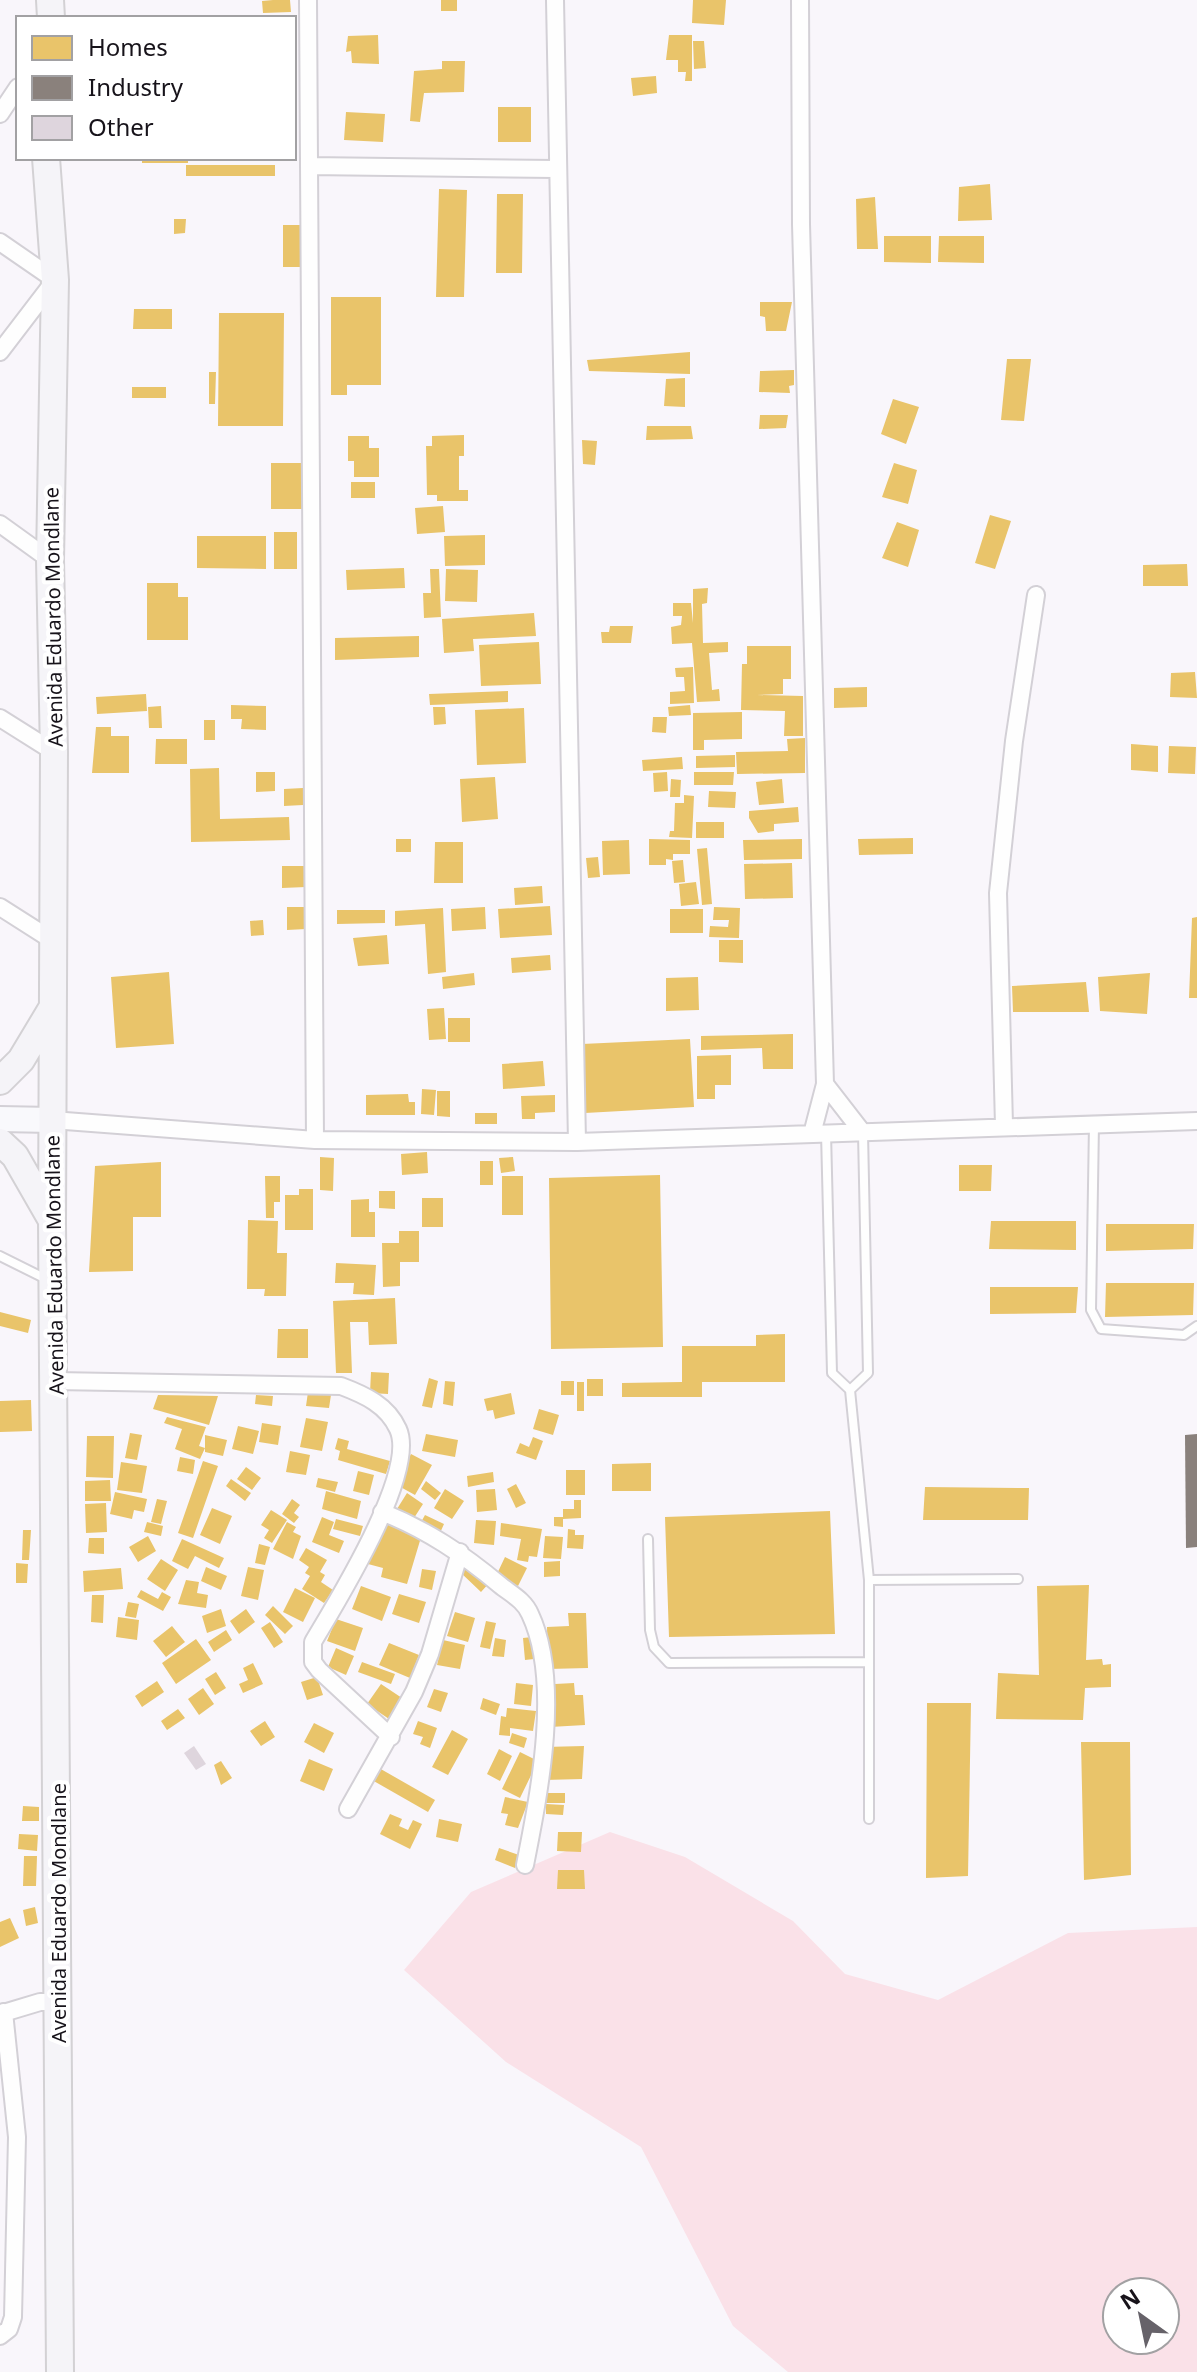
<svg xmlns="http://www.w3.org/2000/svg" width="1197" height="2372" font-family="'Noto Sans',sans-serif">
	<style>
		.green { fill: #fae1e8; fill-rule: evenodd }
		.homes { fill: #e9c46a }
		.industry { fill: #8a817c }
		.building { fill: #ded5dd }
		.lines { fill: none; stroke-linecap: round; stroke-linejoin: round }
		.lane-casing { stroke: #d3d0d6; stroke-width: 12 }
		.street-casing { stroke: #d3d0d6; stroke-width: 20 }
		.secondary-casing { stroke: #d3d0d6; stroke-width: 28 }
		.primary-casing { stroke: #d3d1d4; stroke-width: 30 }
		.lane { stroke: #fefefe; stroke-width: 8 }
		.street { stroke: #fefefe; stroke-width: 16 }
		.secondary { stroke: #f9f9fc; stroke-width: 24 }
		.primary { stroke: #f5f4f8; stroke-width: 26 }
		.labels { text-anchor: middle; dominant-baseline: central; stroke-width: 8; stroke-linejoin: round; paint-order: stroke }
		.street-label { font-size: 20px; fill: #17131a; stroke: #fff }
	</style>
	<rect width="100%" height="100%" fill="#f9f6fb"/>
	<!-- green -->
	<path class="green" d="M610 1832 685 1857 793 1921 845 1974 938 2000 1068 1933 1197 1927V2372H788L733 2326 641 2147 506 2062 404 1970 471 1892ZM1117 2292H1165V2340H1117Z"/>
	<!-- homes -->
	<path class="homes" d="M273 0H290L291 12 263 13 262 1Z
		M441 0H457V11H441Z
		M693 0H726L724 25 692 23Z
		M378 35 379 64 352 63 351 51 346 52 348 36Z
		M669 35H692V81H685L686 72H678V60H666Z
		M693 41H704L706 68 694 69Z
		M442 61H465L464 92 424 93 420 122 410 121 414 71 442 69Z
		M656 76 657 93 633 96 631 78Z
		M498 107H531V142H498Z
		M346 112 385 114 383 142 344 140Z
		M142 158H188V163H142Z
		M186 165H275V176H186Z
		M990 184 992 220 958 221 959 187Z
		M439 189 467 190 464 297H436Z
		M497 194H523L522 273H496Z
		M875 197 878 249H857L856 199Z
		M174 219H186L185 233 174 234Z
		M283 225H300V267H283Z
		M884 236H931V263L884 262Z
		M939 236H984V263L938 262Z
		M331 297H381V385H347V395H331Z
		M760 302H792L786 331H766L765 317 760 316Z
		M134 309H172V329H133Z
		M219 313H284L283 426H218Z
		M690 352V374L589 371 587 360Z
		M1007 359H1031L1024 421 1001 420Z
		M794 370V385L789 386 790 393 759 392 760 371Z
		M209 372H216L215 404H209Z
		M685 378V407L664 406 666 379Z
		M132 387H166V398H132Z
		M893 399 919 407 906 444 881 434Z
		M760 415H788L786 428 759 429Z
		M647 426H691L693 439 646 440Z
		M464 435V456H459V490H468V501H437V495H427L426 446H432V436Z
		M348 436H369V448H379V477H354V461H348Z
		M582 440 597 441 595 465 583 464Z
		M271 463H304V509H271Z
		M894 463 917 470 908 504 882 497Z
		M351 482H375V498H351Z
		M443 506 445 532 417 534 415 508Z
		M990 515 1011 521 995 569 975 563Z
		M897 522 919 530 908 567 882 558Z
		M274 532H297V569H274Z
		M485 535V565L445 566 444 536Z
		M197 536H266V569L197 568Z
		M1187 564 1188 586H1143V565Z
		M404 568 405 588 347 590 346 570Z
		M430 569H439L441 617 424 618 423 593H431Z
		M446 569 478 570 477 602 445 601Z
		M147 583H178V597H188V640H147Z
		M708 588 707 603 702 604 703 643 728 642V652L709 653 712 690 719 689 720 701 697 702 692 643 672 644 671 627 681 625 682 616H673V603H691L693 623V589Z
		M534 613 536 636 473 639 474 651 444 653 442 619Z
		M610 626H633L631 643H602L601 632H609Z
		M419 636V657L335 660V638Z
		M539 642 541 684 481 686 479 645Z
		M747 646H791V679H783V694L757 695 803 696V736H784L785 711 741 710 742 664H747Z
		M693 667 694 703 670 704V692L685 691 684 677H676L675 668Z
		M1195 672 1197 698 1170 697 1171 673Z
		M867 687V707L834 708V688Z
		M508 691V702L430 705 429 694Z
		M146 694 147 711 97 714 96 697Z
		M231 705 266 706V730L241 729 242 719H231Z
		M690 705 691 715 669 716 668 707Z
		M161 706 162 728H149L148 707Z
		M433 707H445L446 724 434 725Z
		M524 708 526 763 477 765 475 710Z
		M742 712V739L704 740V750H693V713Z
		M653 717H667L666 733 652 732Z
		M204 720H215V740H204Z
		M96 727H111V736H129V773H92Z
		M805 738V773L737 774 736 752 788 751 787 739Z
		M156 739H187V764H155Z
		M1131 744 1158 746V772L1131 770Z
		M1169 746 1196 747 1195 774 1168 773Z
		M735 755V767L696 768V756Z
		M682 757 683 769 643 771 642 760Z
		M219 768 220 819 289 817 290 840 191 842 190 769Z
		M256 772H275V791L256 792Z
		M667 772 668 791 654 792 653 773Z
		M694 772H734L733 785H694Z
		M495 777 498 819 462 822 460 779Z
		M671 779 681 780 680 797H670Z
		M782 779 784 803 759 805 756 782Z
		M303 788V805L284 806V789Z
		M709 791 736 792 735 808 708 807Z
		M684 795 694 796 692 838 669 837 670 831H674L675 803H684Z
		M798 807 799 822 774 824V831L758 833 749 818V811Z
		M696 822H724V838H696Z
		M913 838V854L859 855 858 839Z
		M396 839H411V852H396Z
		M649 839 690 840V854H673V860L666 859V865H649Z
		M802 839V859L744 860 743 840Z
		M629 840 630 874 603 875 602 841Z
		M435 842H463V883H434Z
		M707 848 712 904 702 905 697 849Z
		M598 857 600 877 588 878 586 858Z
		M683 860 685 882 674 883 672 861Z
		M792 863 793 898 745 899 744 864Z
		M282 866H305L306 887 282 888Z
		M696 882 699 904 681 906 679 884Z
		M542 886 543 903 515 905 514 888Z
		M550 906 552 935 500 938 498 909Z
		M287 907H306V929L287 930Z
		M485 907 486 929 452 931 451 909Z
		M714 907 740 908 739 938 709 937 710 926 728 927 729 920H713Z
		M443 908 446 972 428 974 425 924 395 926V911Z
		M670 909H703V933H670Z
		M337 910H385V923L337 924Z
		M1197 917V998H1189L1192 918Z
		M263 920 264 935 251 936 250 921Z
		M387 935 389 964 358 966 353 938Z
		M719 940H743V963L719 962Z
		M550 955 551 970 512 973 511 958Z
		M169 972 174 1044 116 1048 111 977Z
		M474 973 475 985 443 989 442 977Z
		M1150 973 1147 1014 1100 1011 1098 977Z
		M698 977 699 1010 666 1011V978Z
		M1086 982 1089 1012H1013L1012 986Z
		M444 1008 446 1039 429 1040 427 1009Z
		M448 1018H470V1042H448Z
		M793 1034V1069H763L762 1048 701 1050V1036Z
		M690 1039 694 1107 585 1113 582 1044Z
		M731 1055V1085H715V1099H697V1056Z
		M543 1061 545 1086 503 1089 502 1064Z
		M422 1089 436 1090 434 1115 421 1114Z
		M437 1091H450V1117L437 1116Z
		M408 1094 409 1102H415V1115H366V1095Z
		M555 1095V1112L535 1113V1119H522L521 1096Z
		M475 1113H497V1124H475Z
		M427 1152 428 1173 402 1175 401 1154Z
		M320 1157 334 1158 333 1191 320 1190Z
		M513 1157 515 1171 501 1173 499 1158Z
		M480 1161H493V1185H480Z
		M161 1162V1217H133V1271L89 1272 95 1166Z
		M959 1165H992L991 1191H959Z
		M660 1175 663 1347 551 1349 549 1178Z
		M265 1176H280V1202H274V1218H266Z
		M502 1176H523V1215H502Z
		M299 1189H313V1230H285V1195H299Z
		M379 1191H395V1209L379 1208Z
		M422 1198H443V1227H422Z
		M369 1199V1212H375V1237H351V1200Z
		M248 1220 278 1221 277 1253H287L286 1296H264L265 1289H247Z
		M991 1221H1076V1250L989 1249Z
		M1106 1224H1194L1193 1249 1106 1251Z
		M399 1231H419V1262H400V1286L383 1287 382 1243H399Z
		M336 1263 376 1265 374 1295 353 1294 354 1283H335Z
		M1106 1283H1194L1193 1315 1105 1317Z
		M990 1287H1078L1076 1313 990 1314Z
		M395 1298 397 1344 369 1345 368 1322H350L352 1373H336L333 1301Z
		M0 1312 31 1320 28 1333 0 1326Z
		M278 1329H308V1358H277Z
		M785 1334V1382H702V1397H622V1383L682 1382V1346H756V1335Z
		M371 1372 389 1373 388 1394 370 1393Z
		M429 1378 438 1381 432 1408 422 1406Z
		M587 1379H603V1396H587Z
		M445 1381 455 1382 453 1406 443 1404Z
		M561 1381H574V1395H561Z
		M577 1382H584V1411H577Z
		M308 1392 331 1395 329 1408 306 1406Z
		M511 1393 515 1414 495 1419 493 1410 487 1411 484 1399Z
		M158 1395 218 1396 209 1425 153 1409Z
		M256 1395 273 1396 272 1406 255 1404Z
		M31 1400 32 1431 0 1432V1401Z
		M539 1409 559 1415 553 1435 533 1429Z
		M167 1417 206 1427 199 1446 205 1448 200 1459 175 1449 182 1429 164 1423Z
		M306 1418 328 1422 322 1451 300 1447Z
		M262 1423 281 1426 278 1445 259 1442Z
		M238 1426 259 1431 253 1454 232 1449Z
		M130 1433 142 1435 137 1460 125 1458Z
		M426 1434 458 1440 455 1457 422 1451Z
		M205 1435 227 1440 223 1456 205 1452Z
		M87 1436H114L113 1478 86 1477Z
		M533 1437 543 1441 536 1460 516 1453 520 1443 529 1447Z
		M338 1438 349 1441 347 1449 390 1461 386 1474 338 1460 340 1451 335 1449Z
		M290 1451 310 1455 306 1475 286 1472Z
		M411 1454 432 1465 415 1495 395 1484Z
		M180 1457 195 1460 193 1474 177 1471Z
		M203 1461 218 1466 193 1538 178 1533Z
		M121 1462 147 1466 142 1493 117 1490Z
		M651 1463V1491H612V1464Z
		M246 1467 261 1478 252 1490 237 1479Z
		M566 1470H585V1495H566Z
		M358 1471 374 1475 369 1495 353 1491Z
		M493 1472 494 1482 468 1487 467 1476Z
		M318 1478 338 1482 335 1492 316 1487Z
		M231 1479 251 1493 245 1501 226 1486Z
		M110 1480 111 1501H85V1481Z
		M426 1481 441 1493 435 1500 421 1489Z
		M516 1484 526 1503 516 1508 507 1489Z
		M925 1487 1029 1488 1028 1520H923Z
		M445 1489 464 1501 452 1519 434 1508Z
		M495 1489 497 1510 477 1512 476 1490Z
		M326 1491 361 1501 357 1519 322 1509Z
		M115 1492 147 1499 144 1512 134 1510 132 1519 110 1514Z
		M407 1493 423 1504 414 1518 397 1509Z
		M157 1499 167 1501 161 1524 151 1522Z
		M292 1499 300 1505 294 1513 299 1517 294 1523 282 1514Z
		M574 1500H581V1518L563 1519V1527L554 1526V1517H563V1509H574Z
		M106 1503 107 1532 86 1533 85 1504Z
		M212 1508 232 1516 220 1544 200 1535Z
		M271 1510 287 1520 272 1543 264 1538 269 1530 261 1525Z
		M830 1511 835 1634 669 1637 665 1517Z
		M425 1515 444 1524 440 1533 420 1524Z
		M322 1517 334 1522 329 1535 344 1541 339 1553 312 1542Z
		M336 1519 363 1526 360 1536 333 1529Z
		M476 1520 496 1521 494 1545 474 1543Z
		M147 1522 163 1526 161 1536 144 1532Z
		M287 1522 296 1527 293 1532 301 1536 293 1559 273 1549Z
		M380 1522 422 1534 407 1584 381 1577 383 1568 368 1564Z
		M501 1523 542 1529 537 1557 529 1556 528 1562 517 1560 521 1539 500 1536Z
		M568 1529 575 1530V1535H584L583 1549 567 1548Z
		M23 1530H31L29 1560H22Z
		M148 1536 156 1551 138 1562 129 1547Z
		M545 1536 563 1537 561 1559 543 1558Z
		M89 1538H104V1554L88 1553Z
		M182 1539 224 1558 219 1568 195 1556 188 1569 172 1561Z
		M259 1544 270 1547 265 1565 255 1563Z
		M306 1548 327 1560 320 1572 325 1575 321 1582 333 1590 324 1603 302 1589 310 1576 305 1573 309 1567 299 1560Z
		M505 1557 527 1568 518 1586 496 1576Z
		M161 1559 178 1570 165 1591 147 1579Z
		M560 1561V1576L544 1577V1562Z
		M469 1562 490 1582 481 1592 460 1572Z
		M16 1563 28 1564 27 1583H16Z
		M206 1567 227 1576 221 1590 201 1581Z
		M248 1567 264 1570 258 1600 241 1596Z
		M121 1568 123 1589 84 1592 83 1571Z
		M422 1569 436 1571 432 1590 419 1587Z
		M186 1580 199 1582 197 1593 208 1595 206 1608 178 1604Z
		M1089 1585 1086 1660 1102 1659 1103 1665 1111 1664V1687L1085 1688 1083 1720 996 1719 998 1673 1039 1675 1037 1586Z
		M361 1586 391 1597 382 1621 352 1609Z
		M295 1588 315 1598 303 1622 283 1612Z
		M141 1590 158 1599 162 1592 171 1597 163 1611 137 1597Z
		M399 1594 426 1602 419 1623 392 1614Z
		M92 1595H104L103 1623 91 1622Z
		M128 1602 139 1604 136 1618 125 1616Z
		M273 1606 293 1626 285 1634 265 1615Z
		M221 1609 226 1626 207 1633 202 1616Z
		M246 1609 255 1622 239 1634 230 1621Z
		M455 1612 475 1618 468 1642 447 1636Z
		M568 1613H586L588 1668 548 1669 547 1627 569 1626Z
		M118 1617 139 1620 137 1640 116 1637Z
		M336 1619 363 1628 355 1651 327 1641Z
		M486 1621 496 1623 490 1649 480 1647Z
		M270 1622 283 1642 274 1648 261 1628Z
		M172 1626 185 1642 166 1657 153 1641Z
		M226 1630 232 1640 214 1652 208 1642Z
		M532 1637 534 1659 525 1660 523 1638Z
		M495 1638 506 1640 504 1657 492 1656Z
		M196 1639 211 1660 176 1684 162 1663Z
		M443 1640 465 1645 460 1669 437 1665Z
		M389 1643 419 1655 410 1678 379 1665Z
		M336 1648 354 1656 346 1675 328 1667Z
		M362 1662 395 1674 391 1684 358 1672Z
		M253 1663 263 1684 243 1693 239 1684 248 1680 243 1668Z
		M216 1672 226 1688 215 1695 205 1679Z
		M317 1677 323 1695 307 1700 301 1682Z
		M157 1681 164 1692 142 1707 135 1696Z
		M516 1683 533 1685 531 1706 514 1704Z
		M574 1683 575 1695H583L585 1725 550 1727 548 1698 555 1697V1684Z
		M381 1684 402 1698 389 1719 367 1704Z
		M203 1688 214 1704 199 1715 188 1699Z
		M434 1689 448 1693 441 1712 427 1707Z
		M483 1698 500 1704 496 1715 480 1709Z
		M927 1703H971L968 1876 926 1878Z
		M507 1708 536 1711 533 1731 510 1728V1736L499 1735 501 1716 506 1717Z
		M178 1709 185 1718 167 1730 161 1721Z
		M265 1721 275 1737 261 1746 250 1731Z
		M418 1721 437 1728 430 1748 420 1744 423 1737 413 1734Z
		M314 1723 334 1733 324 1753 304 1742Z
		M452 1730 468 1739 448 1775 432 1767Z
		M512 1733 527 1738 524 1748 509 1743Z
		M1081 1742H1130L1131 1875 1084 1880Z
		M584 1746 582 1779 544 1780V1747Z
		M499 1749 512 1756 500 1781 487 1774Z
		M520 1752 538 1761 520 1798 502 1789Z
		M309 1759 333 1769 324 1791 300 1781Z
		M221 1761 232 1778 221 1785 214 1765Z
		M379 1768 435 1800 428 1812 372 1780Z
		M543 1793H565V1803H542Z
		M505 1797 528 1802 518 1828 505 1825 508 1814 501 1813Z
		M546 1804 564 1805 563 1815 546 1814Z
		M23 1806 39 1807V1821H22Z
		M390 1814 402 1819 399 1826 408 1830 413 1820 422 1824 410 1849 380 1834Z
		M439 1819 462 1824 458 1842 436 1837Z
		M558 1832H582L581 1852 557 1851Z
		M19 1834 38 1835 37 1851 18 1849Z
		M499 1848 519 1855 515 1868 495 1860Z
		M24 1856H37L36 1886H23Z
		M558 1870H584L585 1889H557Z
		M35 1907 38 1923 26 1926 23 1910Z
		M10 1918 19 1938 0 1947V1922Z"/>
	<!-- industry -->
	<path class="industry" d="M1197 1434V1547L1186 1548 1185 1435Z"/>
	<!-- building -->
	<path class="building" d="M194 1746 206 1764 196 1770 184 1753Z"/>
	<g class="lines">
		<!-- lane casing -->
		<g class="lane-casing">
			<path id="lane" d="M1094 1124 1091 1310 1101 1329 1184 1335 1197 1326
				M826 1133 832 1373 850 1390 869 1580V1819
				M0 1256 46 1279
				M850 1390 868 1373 863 1133
				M648 1539 650 1630 654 1647 669 1663 867 1662
				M869 1580 1018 1579"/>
		</g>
		<!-- street casing -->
		<g class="street-casing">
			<path id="street" d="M308 0 315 1140
				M555 0 577 1142
				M800 0 801 224 825 1084 812 1134
				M0 114 18 87
				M309 166 555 169
				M0 242 55 280 0 352
				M0 524 50 560
				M0 718 54 752
				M0 907 55 942
				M825 1084 863 1133
				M52 1120 315 1140 577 1142 1197 1121
				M1004 1125 998 893 1014 741 1036 595
				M55 1381 341 1386C365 1395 387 1405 398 1429 418 1472 336 1603 313 1642V1662L319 1670 391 1737
				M382 1512C427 1530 463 1554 500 1585 511 1594 524 1600 530 1614 562 1682 539 1794 525 1865
				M348 1809 414 1692 430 1654 460 1552
				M0 2014 40 2002H59
				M0 2336 9 2329 13 2317 17 2137 4 2012"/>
		</g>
		<!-- secondary casing -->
		<g class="secondary-casing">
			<path id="secondary" d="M0 1119 52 1120"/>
		</g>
		<!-- primary casing -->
		<g class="primary-casing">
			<path id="primary" d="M50 0 51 18
				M46 158 55 280 50 560 54 752 52 1221 60 2372
				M0 1081 21 1060 51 1010
				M0 1142 15 1156 50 1217"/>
		</g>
		<!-- lane -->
		<use href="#lane" class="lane"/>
		<!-- street -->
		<use href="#street" class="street"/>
		<!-- secondary -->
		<use href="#secondary" class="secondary"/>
		<!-- primary -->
		<use href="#primary" class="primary"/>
	</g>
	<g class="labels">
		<!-- street labels -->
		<g class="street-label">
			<text transform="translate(53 617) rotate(-91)">Avenida Eduardo Mondlane</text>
			<text transform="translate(54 1265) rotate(-91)">Avenida Eduardo Mondlane</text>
			<text transform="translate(58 1913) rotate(-90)">Avenida Eduardo Mondlane</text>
		</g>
	</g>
	<!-- legend -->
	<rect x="16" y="16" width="280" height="144" fill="#ffffff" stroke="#a2a1a3" stroke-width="2"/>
	<rect x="32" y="36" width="40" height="24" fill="#e9c46a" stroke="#a2a1a3" stroke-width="2"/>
	<text x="88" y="56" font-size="24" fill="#17131a">Homes</text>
	<rect x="32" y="76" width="40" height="24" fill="#8a817c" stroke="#a2a1a3" stroke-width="2"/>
	<text x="88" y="96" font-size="24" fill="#17131a">Industry</text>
	<rect x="32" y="116" width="40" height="24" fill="#ded5dd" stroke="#a2a1a3" stroke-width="2"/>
	<text x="88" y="136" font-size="24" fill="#17131a">Other</text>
	<!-- north arrow -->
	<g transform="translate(1141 2316) rotate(327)"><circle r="38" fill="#ffffff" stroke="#a2a1a3" stroke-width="2"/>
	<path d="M0-6L14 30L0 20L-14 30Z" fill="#666269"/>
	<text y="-12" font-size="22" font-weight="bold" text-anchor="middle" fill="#17131a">N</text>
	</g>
</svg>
